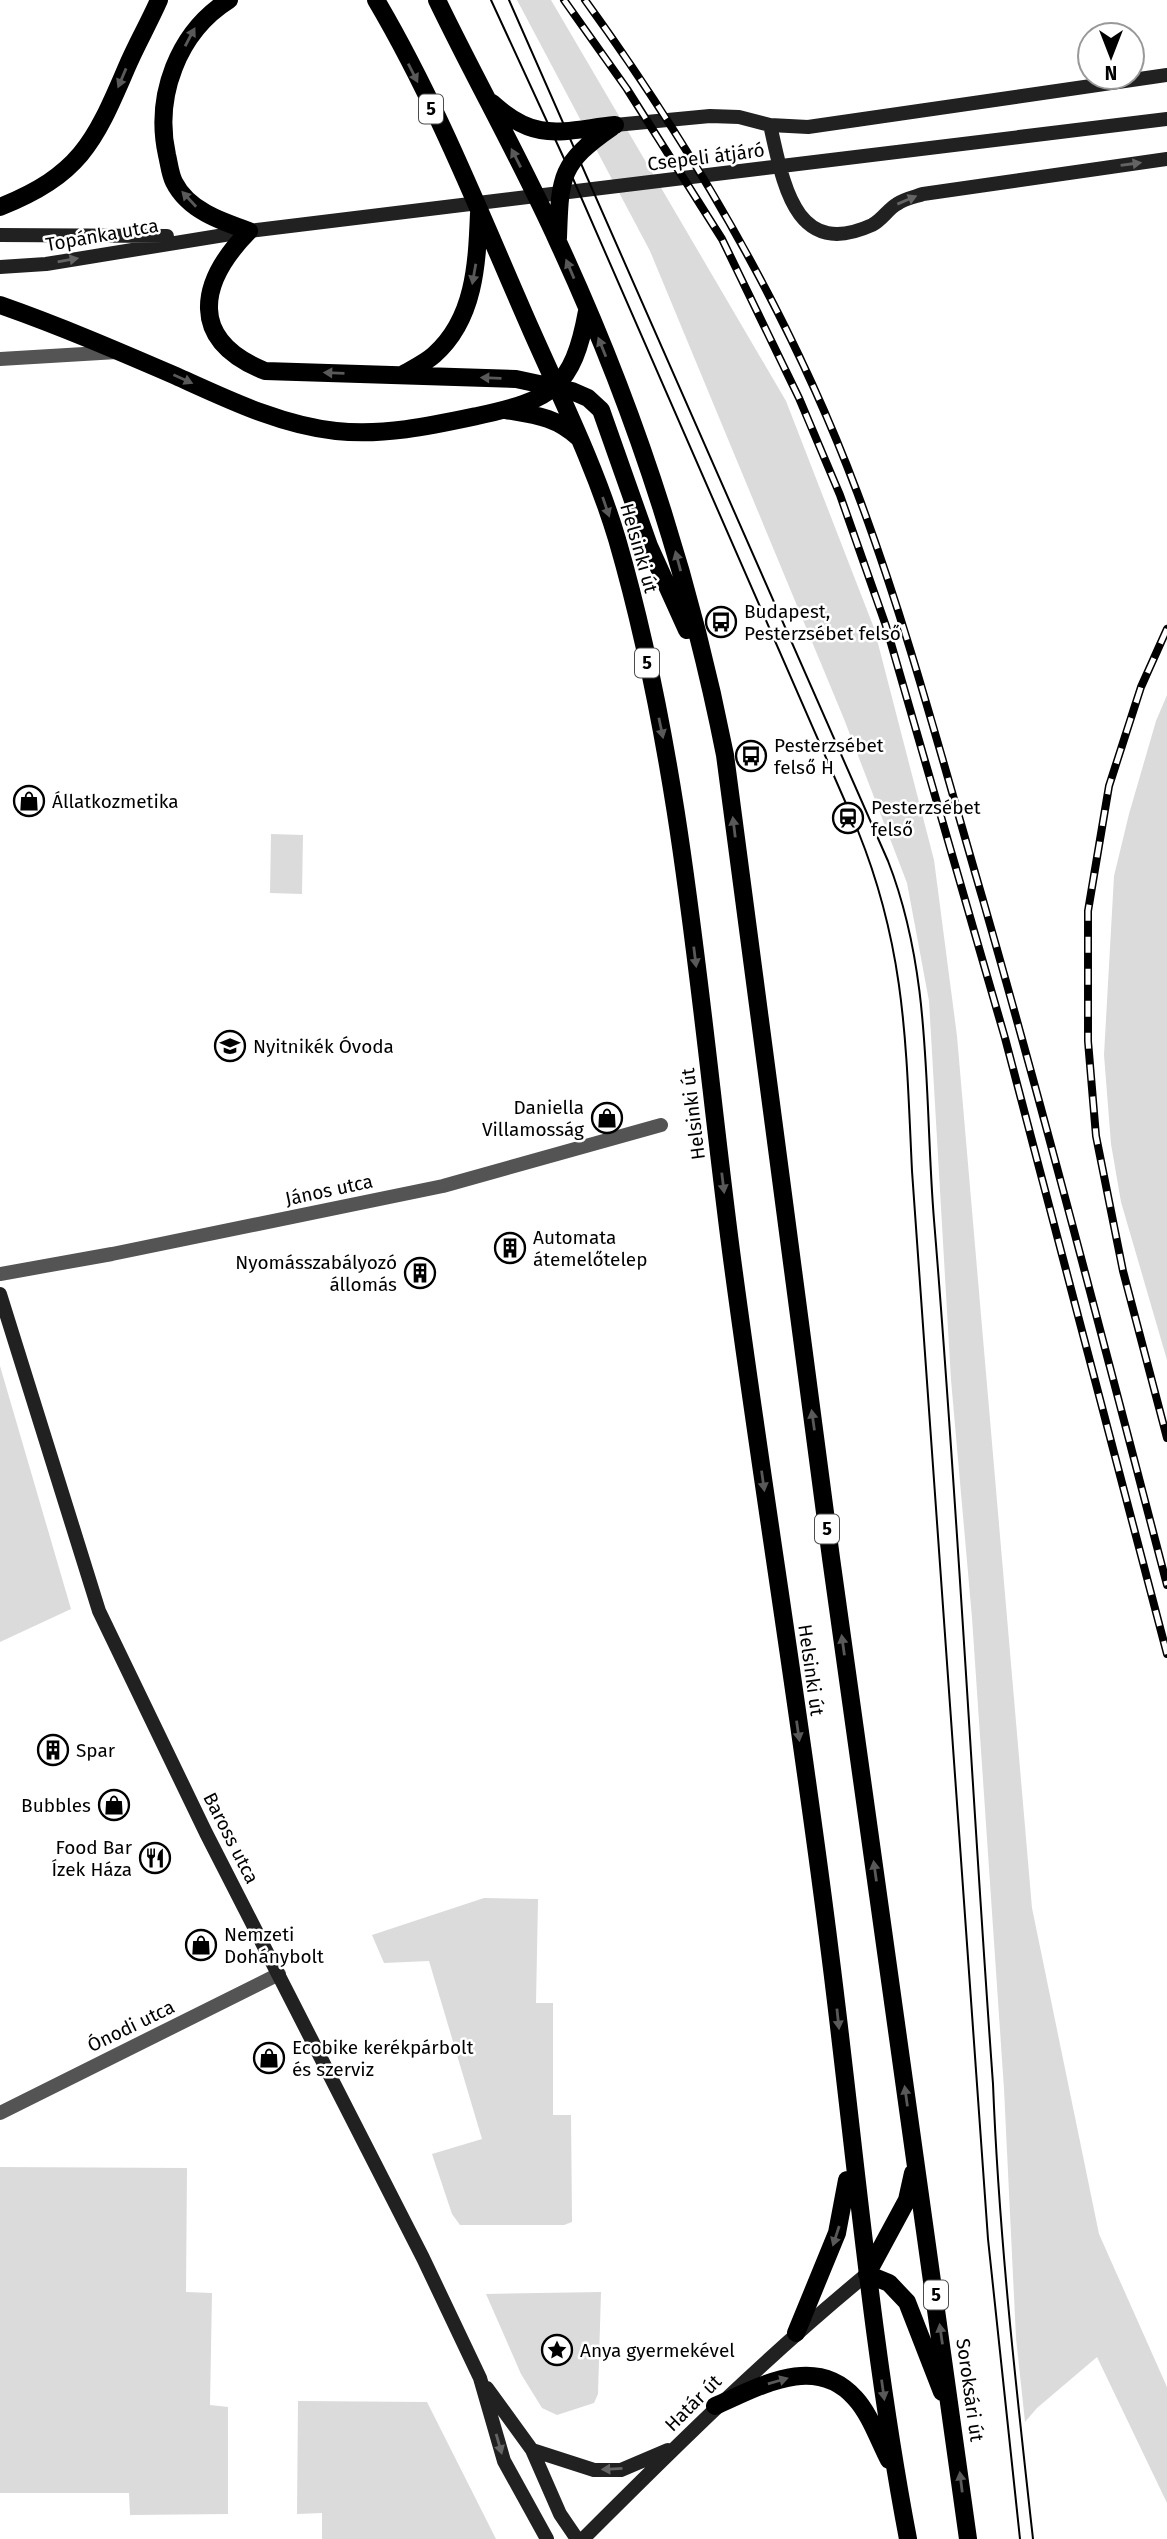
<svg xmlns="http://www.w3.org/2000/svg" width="1167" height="2539" font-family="'Fira Sans',sans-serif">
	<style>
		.green { fill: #dbdbdb }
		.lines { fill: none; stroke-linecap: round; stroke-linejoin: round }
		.street { stroke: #545454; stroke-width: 14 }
		.secondary { stroke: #212121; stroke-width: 14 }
		.primary { stroke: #000; stroke-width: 18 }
		.tram { stroke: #000; stroke-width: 2 }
		.rail-casing { stroke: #000; stroke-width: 8 }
		.rail { stroke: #fff; stroke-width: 5; stroke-dasharray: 16; stroke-linecap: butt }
		.oneway { fill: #595959 }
		.oneway2 { fill: #646464 }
		.labels { text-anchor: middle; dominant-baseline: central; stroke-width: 5; stroke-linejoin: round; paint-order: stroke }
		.shield { fill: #fff; stroke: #4c4c4c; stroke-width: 2 }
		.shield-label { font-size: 18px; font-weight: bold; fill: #000 }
		.street-label { font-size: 19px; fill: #000; stroke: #fff }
		.poi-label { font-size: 19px; fill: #000; stroke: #fff; text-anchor: start }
	</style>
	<rect width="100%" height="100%" fill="#fff"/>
	<!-- green -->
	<path class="green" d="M517 0H551L786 401 874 628 934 860 957 1036 1032 1908 1099 2234 1167 2387V2503L1097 2357 1037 2408 1025 2422 1016 2338 1004 2089 972 1618 951 1380 929 1001 907 883 844 719 650 251Z
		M1167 695V1360L1121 1202 1111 1144 1104 1055 1114 876 1129 814 1156 721Z
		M271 834 303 835 302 894 270 893Z
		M0 1366 71 1609 0 1642Z
		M484 1898 538 1899 536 2003H553V2115H571L572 2222 564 2225H460L452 2214 432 2154 482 2139 429 1961 384 1963 372 1935Z
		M0 2167 187 2168 186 2292 212 2293 210 2405 228 2407V2514L130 2515 129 2493H0Z
		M601 2292 598 2394 594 2403 557 2415 542 2408 521 2374 486 2294Z
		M298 2401 427 2402 496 2539H322V2513L297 2514Z"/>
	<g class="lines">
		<!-- street -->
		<path class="street" d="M0 359 117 352
			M0 1274 112 1254 443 1186 661 1125
			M0 2113 279 1974"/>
		<!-- secondary -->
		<path class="secondary" d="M615 125 710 116 739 117 770 125 808 127 1167 75
			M770 125C783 180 793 261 872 225 882 220 888 209 897 204 904 199 914 197 923 194L1167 159
			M0 235 167 236
			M0 267 46 264 249 231 1167 119
			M0 1294 99 1611 206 1833 423 2258 480 2378 504 2461 547 2539
			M487 2388 532 2450 560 2514 577 2539
			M532 2450 594 2470H621L668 2450
			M583 2539C675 2447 766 2357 867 2274"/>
		<!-- primary -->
		<path class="primary" d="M229 0C178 32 154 96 167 155 169 163 170 174 174 182 188 210 220 221 249 231 198 283 188 340 265 371L516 379 572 391 588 398 601 410 649 546 687 630
			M376 0C438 105 483 221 532 332 563 402 595 466 617 539 684 770 700 1013 731 1251 762 1486 801 1719 830 1953 855 2149 871 2345 908 2539
			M437 0C476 81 521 160 558 242 634 406 690 578 725 755L831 1558 968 2539
			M492 103C536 143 560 131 615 125
			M0 207C79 175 94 144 126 69 136 45 149 23 159 0
			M558 238C560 176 560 163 612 127
			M0 305C60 326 118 351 176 376 227 399 280 425 336 431 384 436 430 426 477 416 552 400 573 388 587 311
			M402 375C412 369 425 363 434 355 475 319 477 263 479 213
			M506 410C536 415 557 417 579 438
			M867 2274 889 2283 907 2302 942 2392
			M867 2274 907 2200 913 2173
			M796 2333 837 2233 847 2180
			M715 2406C759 2387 815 2353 855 2398 870 2414 879 2441 889 2460"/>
		<!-- tram -->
		<path class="tram" d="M491 0 567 165 858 831C906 950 906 1046 912 1171L988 2239 1020 2539
			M509 0 888 861C933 976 924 1099 934 1220 958 1508 972 1796 993 2084 999 2237 1016 2387 1033 2539"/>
		<!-- rail casing -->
		<g class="rail-casing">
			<path id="rail" d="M564 0 627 89 722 239 799 398 840 495 886 626 1005 1038 1167 1654
				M585 0C695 152 791 316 857 492 907 625 943 763 983 900 1048 1127 1107 1356 1167 1585
				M1167 629 1141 687 1109 786 1088 911V1041L1096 1136 1123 1271 1167 1438"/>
		</g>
		<!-- rail -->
		<use href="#rail" class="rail"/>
	</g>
	<!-- one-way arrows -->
	<defs><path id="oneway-solid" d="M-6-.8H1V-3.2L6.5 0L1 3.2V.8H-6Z" transform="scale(1.75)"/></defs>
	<g class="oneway">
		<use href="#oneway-solid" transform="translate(190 37) rotate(-62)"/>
		<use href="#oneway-solid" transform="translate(413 73) rotate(63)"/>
		<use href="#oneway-solid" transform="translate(122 78) rotate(113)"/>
		<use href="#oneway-solid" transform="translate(516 158) rotate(-117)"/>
		<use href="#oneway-solid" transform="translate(189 199) rotate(-133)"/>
		<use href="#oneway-solid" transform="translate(570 269) rotate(-113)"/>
		<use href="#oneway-solid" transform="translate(474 274) rotate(100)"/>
		<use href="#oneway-solid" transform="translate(602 347) rotate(-112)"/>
		<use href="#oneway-solid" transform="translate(334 373) rotate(-178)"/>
		<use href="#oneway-solid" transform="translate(491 378) rotate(-178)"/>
		<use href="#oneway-solid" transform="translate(183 379) rotate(24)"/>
		<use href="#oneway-solid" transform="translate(606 507) rotate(71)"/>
		<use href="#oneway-solid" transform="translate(678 561) rotate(-105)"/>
		<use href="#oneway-solid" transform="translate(661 728) rotate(78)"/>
		<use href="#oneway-solid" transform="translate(734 827) rotate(-97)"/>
		<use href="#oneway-solid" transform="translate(695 957) rotate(83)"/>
		<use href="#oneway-solid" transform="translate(723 1183) rotate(83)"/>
		<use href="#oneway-solid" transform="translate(813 1420) rotate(-98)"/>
		<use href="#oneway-solid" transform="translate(763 1481) rotate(82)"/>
		<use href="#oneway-solid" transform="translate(843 1645) rotate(-98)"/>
		<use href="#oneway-solid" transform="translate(798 1731) rotate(82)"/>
		<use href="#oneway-solid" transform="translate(875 1871) rotate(-98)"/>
		<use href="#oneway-solid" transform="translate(838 2019) rotate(84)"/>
		<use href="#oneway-solid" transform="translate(906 2096) rotate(-98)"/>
		<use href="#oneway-solid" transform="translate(836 2236) rotate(108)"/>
		<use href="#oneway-solid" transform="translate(941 2334) rotate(-98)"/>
		<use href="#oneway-solid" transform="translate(778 2381) rotate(-16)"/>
		<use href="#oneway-solid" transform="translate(883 2390) rotate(82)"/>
		<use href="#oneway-solid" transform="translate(961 2482) rotate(-97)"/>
	</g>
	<g class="oneway2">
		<use href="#oneway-solid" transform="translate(1131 164) rotate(-8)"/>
		<use href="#oneway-solid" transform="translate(907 200) rotate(-23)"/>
		<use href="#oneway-solid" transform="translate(68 260) rotate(-10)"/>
		<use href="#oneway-solid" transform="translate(499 2444) rotate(74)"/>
		<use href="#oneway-solid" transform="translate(612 2469) rotate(177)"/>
	</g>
	<!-- icons -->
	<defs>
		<g id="bus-ring" transform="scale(1.575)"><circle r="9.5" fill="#fff" stroke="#000" stroke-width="1.5"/><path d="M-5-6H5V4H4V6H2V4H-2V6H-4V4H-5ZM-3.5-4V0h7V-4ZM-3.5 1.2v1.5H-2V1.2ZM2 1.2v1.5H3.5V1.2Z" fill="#000"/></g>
		<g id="shop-ring" transform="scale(1.575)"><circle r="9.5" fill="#fff" stroke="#000" stroke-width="1.5"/><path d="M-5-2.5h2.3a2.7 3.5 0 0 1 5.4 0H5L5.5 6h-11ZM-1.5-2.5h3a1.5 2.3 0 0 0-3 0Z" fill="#000"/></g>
		<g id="station-ring" transform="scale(1.575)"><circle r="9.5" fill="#fff" stroke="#000" stroke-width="1.5"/><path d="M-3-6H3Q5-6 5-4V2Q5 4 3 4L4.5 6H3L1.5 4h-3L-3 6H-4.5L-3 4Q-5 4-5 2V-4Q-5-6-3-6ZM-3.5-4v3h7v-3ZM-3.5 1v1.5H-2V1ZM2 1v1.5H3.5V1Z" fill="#000"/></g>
		<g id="school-ring" transform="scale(1.575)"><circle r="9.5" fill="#fff" stroke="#000" stroke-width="1.5"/><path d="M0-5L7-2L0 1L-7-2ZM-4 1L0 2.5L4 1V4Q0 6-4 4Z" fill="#000"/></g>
		<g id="building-ring" transform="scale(1.575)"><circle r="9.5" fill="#fff" stroke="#000" stroke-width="1.5"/><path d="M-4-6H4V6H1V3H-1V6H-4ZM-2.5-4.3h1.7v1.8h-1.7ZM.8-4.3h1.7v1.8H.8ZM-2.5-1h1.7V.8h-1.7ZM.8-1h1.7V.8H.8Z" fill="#000"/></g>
		<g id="restaurant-ring" transform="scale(1.575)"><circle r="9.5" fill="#fff" stroke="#000" stroke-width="1.5"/><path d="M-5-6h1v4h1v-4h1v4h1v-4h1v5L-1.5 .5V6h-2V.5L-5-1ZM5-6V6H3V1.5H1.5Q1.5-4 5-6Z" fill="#000"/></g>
		<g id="sight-ring" transform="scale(1.575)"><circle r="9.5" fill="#fff" stroke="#000" stroke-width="1.5"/><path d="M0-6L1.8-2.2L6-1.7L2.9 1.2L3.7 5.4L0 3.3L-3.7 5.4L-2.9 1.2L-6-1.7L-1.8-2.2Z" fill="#000"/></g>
	</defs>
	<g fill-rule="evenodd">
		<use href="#bus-ring" x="721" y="622"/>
		<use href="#bus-ring" x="751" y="756"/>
		<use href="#shop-ring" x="29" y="801"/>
		<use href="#station-ring" x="848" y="818"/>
		<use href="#school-ring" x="230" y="1046"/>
		<use href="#shop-ring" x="607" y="1118"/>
		<use href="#building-ring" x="510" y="1248"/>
		<use href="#building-ring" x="420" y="1273"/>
		<use href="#building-ring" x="53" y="1750"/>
		<use href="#shop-ring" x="114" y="1805"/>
		<use href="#restaurant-ring" x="155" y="1858"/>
		<use href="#shop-ring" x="201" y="1945"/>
		<use href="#shop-ring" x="269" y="2058"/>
		<use href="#sight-ring" x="557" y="2350"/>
	</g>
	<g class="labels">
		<!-- shield labels -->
		<g class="shield">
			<rect x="419" y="94.5" width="24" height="29" rx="5"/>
			<rect x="635" y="648.5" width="24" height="29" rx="5"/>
			<rect x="815" y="1514.5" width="24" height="29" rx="5"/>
			<rect x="924" y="2280.5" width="24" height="29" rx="5"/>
		</g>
		<g class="shield-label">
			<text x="431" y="109">5</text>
			<text x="647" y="663">5</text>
			<text x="827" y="1529">5</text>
			<text x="936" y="2295">5</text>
		</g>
		<!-- street labels -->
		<g class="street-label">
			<text transform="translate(706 157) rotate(-7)">Csepeli átjáró</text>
			<text transform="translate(102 235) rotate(-10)">Topánka utca</text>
			<text transform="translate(639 548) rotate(74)">Helsinki út</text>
			<text transform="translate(693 1114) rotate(-97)">Helsinki út</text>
			<text transform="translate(329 1190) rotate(-12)">János utca</text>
			<text transform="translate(811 1670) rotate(82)">Helsinki út</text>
			<text transform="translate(231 1838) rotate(63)">Baross utca</text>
			<text transform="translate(131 2026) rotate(-26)">Ónodi utca</text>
			<text transform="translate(970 2390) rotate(82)">Soroksári út</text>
			<text transform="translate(693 2403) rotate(-45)">Határ út</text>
		</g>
		<!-- poi labels -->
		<g class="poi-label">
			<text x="744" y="611">Budapest,<tspan x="744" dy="22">Pesterzsébet felső</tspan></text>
			<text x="774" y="745">Pesterzsébet<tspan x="774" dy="22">felső H</tspan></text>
			<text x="52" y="801">Állatkozmetika</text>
			<text x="871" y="807">Pesterzsébet<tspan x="871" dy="22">felső</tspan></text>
			<text x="253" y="1046">Nyitnikék Óvoda</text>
			<text x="584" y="1107" text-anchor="end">Daniella<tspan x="584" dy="22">Villamosság</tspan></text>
			<text x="533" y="1237">Automata<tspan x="533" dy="22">átemelőtelep</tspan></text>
			<text x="397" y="1262" text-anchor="end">Nyomásszabályozó<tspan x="397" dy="22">állomás</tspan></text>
			<text x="76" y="1750">Spar</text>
			<text x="91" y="1805" text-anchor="end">Bubbles</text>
			<text x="132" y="1847" text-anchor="end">Food Bar<tspan x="132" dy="22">Ízek Háza</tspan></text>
			<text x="224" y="1934">Nemzeti<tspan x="224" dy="22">Dohánybolt</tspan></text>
			<text x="292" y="2047">Ecobike kerékpárbolt<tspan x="292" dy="22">és szerviz</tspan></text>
			<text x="580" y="2350">Anya gyermekével</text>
		</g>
	</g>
	<!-- north arrow -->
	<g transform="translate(1111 56) rotate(180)"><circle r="33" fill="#ffffff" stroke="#999999" stroke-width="2"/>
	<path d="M0-5L12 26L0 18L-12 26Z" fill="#000000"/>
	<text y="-10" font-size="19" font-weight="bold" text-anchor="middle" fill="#000000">N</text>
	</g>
</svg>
